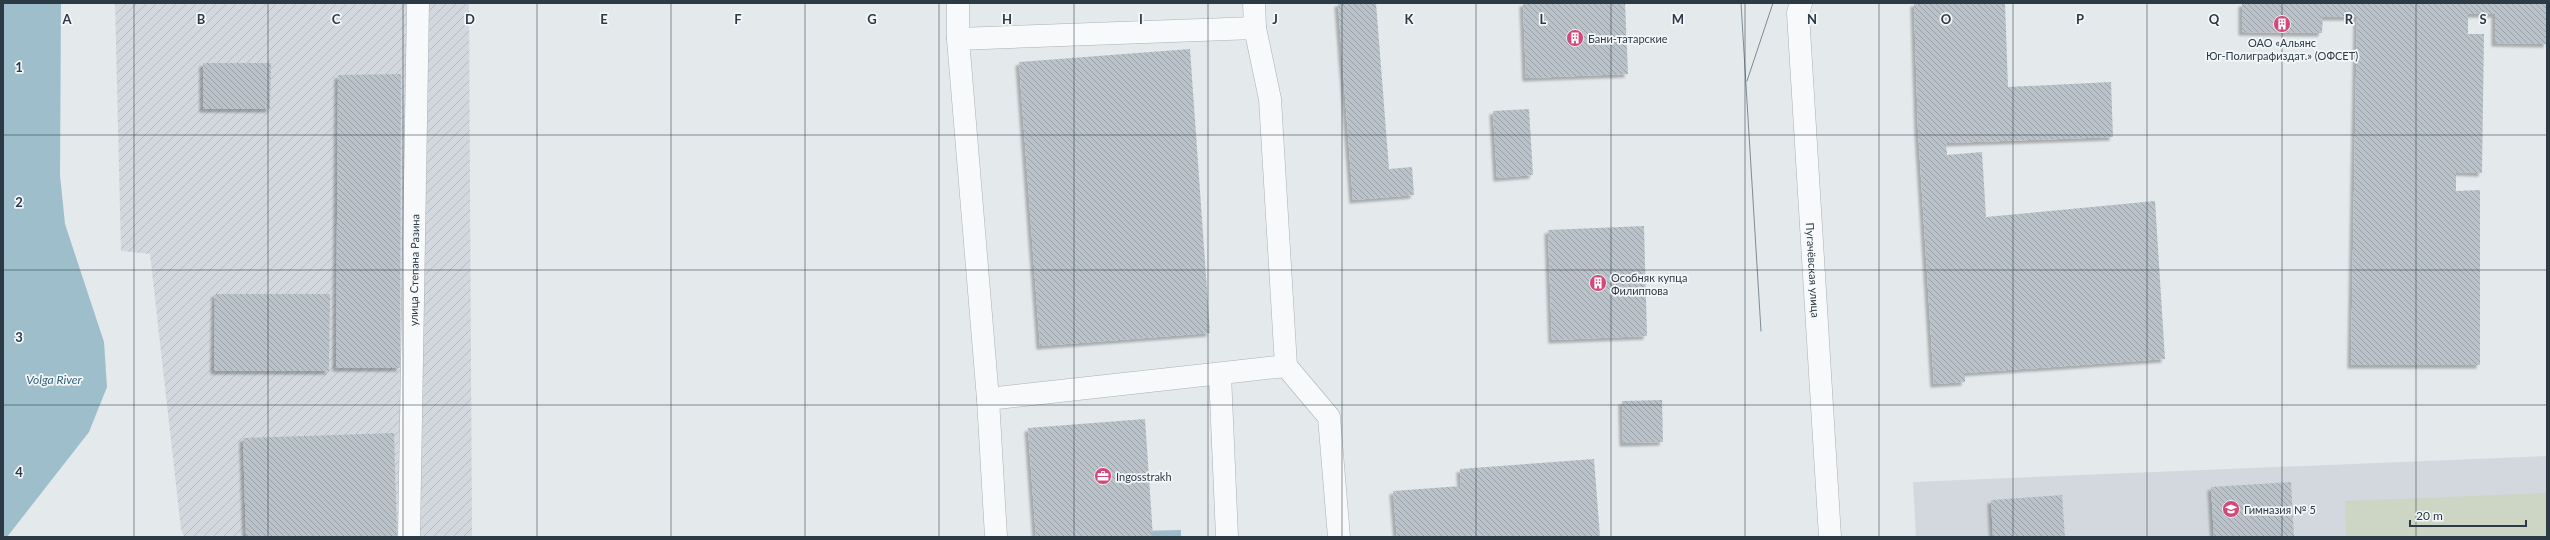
<svg xmlns="http://www.w3.org/2000/svg" width="2550" height="540" font-family="Lato,sans-serif">
	<style>
		.built { fill: #d2d8de }
		.industrial { fill: url(#industrial-furrows) }
		.pitch { fill: #cdd6c5 }
		.water { fill: #9fbecc }
		.building { fill: url(#building-back-hatch); filter: url(#shadow) }
		.lines { fill: none; stroke-linecap: round; stroke-linejoin: round }
		.minor-casing { stroke: #a9b1b7; stroke-width: 23 }
		.minor { stroke: #f7f9fa; stroke-width: 22 }
		.tram { stroke: #7d8c96; stroke-width: 1 }
		.grid { fill: none; stroke: #2b3a45; stroke-width: 1; stroke-opacity: 0.55 }
		.labels { text-anchor: middle; dominant-baseline: central; stroke-width: 3.5; stroke-linejoin: round; paint-order: stroke }
		.poi-label { font-size: 11px; fill: #2b3a45; stroke: #f4f7f9; text-anchor: start }
		.street-label { font-size: 11px; fill: #2b3a45; stroke: #f4f7f9 }
		.water-label { font-size: 12px; font-style: italic; fill: #34627a; stroke: #f4f7f9 }
		.grid-label { font-size: 13px; text-anchor: middle; font-weight: bold; fill: #2b3a45; stroke: #f4f7f9; stroke-width: 3.5; stroke-linejoin: round; paint-order: stroke }
	</style>
	<defs>
		<pattern id="industrial-furrows" width="10" height="10" patternUnits="userSpaceOnUse"><rect width="10" height="10" fill="#d2d8de"/><path d="M-1 1l2-2M0 10L10 0M9 11l2-2" fill="none" stroke="#b4bac0"/></pattern>
		<pattern id="building-back-hatch" width="6" height="6" patternUnits="userSpaceOnUse"><rect width="6" height="6" fill="#bbc3ca"/><path d="M-1 5l2 2M0 0l6 6M5-1l2 2" fill="none" stroke="#989fa6"/></pattern>
		<filter id="shadow"><feDropShadow dx="-3.5" dy="3.5" stdDeviation="1" flood-color="#0004"/></filter>
	</defs>
	<rect width="100%" height="100%" fill="#e4e9ec"/>
	<!-- built -->
	<path class="built" d="M2547 456V537H1916L1913 482Z"/>
	<!-- industrial -->
	<path class="industrial" d="M115 3H469L472 537H184L181 529 150 254 121 251Z"/>
	<!-- pitch -->
	<path class="pitch" d="M2547 493V537H2346L2345 501Z"/>
	<!-- water -->
	<path class="water" d="M3 3H61L60 175 65 224 104 342 107 387 89 432 7 537H3Z
		M1181 530V537H1059V533Z"/>
	<!-- building -->
	<path class="building" d="M1338 3H1376L1389 169 1412 167 1414 195 1353 200Z
		M1523 3H1625L1628 74 1526 78Z
		M1914 3H2005L2008 87 2111 82 2113 137 1946 143 1947 155 1982 152 1986 217 2155 201 2165 359 1965 373V382L1934 384 1918 129Z
		M2242 3H2547V44L2495 43V14H2468V34H2484L2482 173 2456 172V191L2480 190V365H2351L2357 17H2323L2322 33 2242 32Z
		M1190 49 1210 333 1040 346 1019 62Z
		M203 63H271L270 109H203Z
		M401 74 400 368H336L338 75Z
		M1529 109 1533 175 1497 178 1493 111Z
		M1644 226 1647 336 1552 340 1548 230Z
		M215 294H330L329 371H214Z
		M1662 400 1663 442 1623 443 1622 401Z
		M1145 419 1153 537H1036L1028 428Z
		M394 433 397 537H246L243 438Z
		M1594 459 1600 537H1397L1393 491 1461 486 1460 469Z
		M2291 482 2294 537H2214L2211 487Z
		M2062 495 2065 537H1993L1991 500Z"/>
	<g class="lines">
		<!-- minor casing -->
		<g class="minor-casing">
			<g id="minor">
				<path d="M958 3V39"/>
				<path d="M1254 3 1255 28"/>
				<path id="s1" d="M1801 3 1798 13 1830 537"/>
				<path d="M1220 374 1227 537"/>
				<path d="M988 399 958 39 1255 28 1270 99 1286 366"/>
				<path id="s2" d="M409 537 418 3"/>
				<path d="M996 537 988 399 1286 366 1329 417 1339 537"/>
			</g>
		</g>
		<!-- minor -->
		<use href="#minor" class="minor"/>
		<!-- tram -->
		<path class="tram" d="M1741 3 1761 331
			M1747 81 1773 3"/>
	</g>
	<!-- grid -->
	<path class="grid" d="M134 3V537M268 3V537M403 3V537M537 3V537M671 3V537M805 3V537M939 3V537M1074 3V537M1208 3V537M1342 3V537M1476 3V537M1611 3V537M1745 3V537M1879 3V537M2013 3V537M2147 3V537M2282 3V537M2416 3V537M3 135H2547M3 270H2547M3 405H2547"/>
	<!-- icons -->
	<defs>
		<g id="building-disc" transform="scale(0.9)"><circle r="9.5" fill="#d1497a" stroke="#f4f7f9"/><path d="M-4-6H4V6H1V3H-1V6H-4ZM-2.5-4.3h1.7v1.8h-1.7ZM.8-4.3h1.7v1.8H.8ZM-2.5-1h1.7V.8h-1.7ZM.8-1h1.7V.8H.8Z" fill="#fff"/></g>
		<g id="office-disc" transform="scale(0.9)"><circle r="9.5" fill="#d1497a" stroke="#f4f7f9"/><path d="M-6-3h4V-5.5h4V-3h4V5H-6ZM-1-4.5V-3h2v-1.5ZM-6 0V1H6V0Z" fill="#fff"/></g>
		<g id="school-disc" transform="scale(0.9)"><circle r="9.5" fill="#d1497a" stroke="#f4f7f9"/><path d="M0-5L7-2L0 1L-7-2ZM-4 1L0 2.5L4 1V4Q0 6-4 4Z" fill="#fff"/></g>
	</defs>
	<g fill-rule="evenodd">
		<use href="#building-disc" x="2282" y="24"/>
		<use href="#building-disc" x="1575" y="38"/>
		<use href="#building-disc" x="1598" y="283"/>
		<use href="#office-disc" x="1103" y="476"/>
		<use href="#school-disc" x="2231" y="509"/>
	</g>
	<g class="labels">
		<!-- poi labels -->
		<g class="poi-label">
			<text x="1588" y="38">Бани-татарские</text>
			<text x="2282" y="42" text-anchor="middle">ОАО «Альянс<tspan x="2282" dy="13">Юг-Полиграфиздат.» (ОФСЕТ)</tspan></text>
			<text x="1611" y="277">Особняк купца<tspan x="1611" dy="13">Филиппова</tspan></text>
			<text x="1116" y="476">Ingosstrakh</text>
			<text x="2244" y="509">Гимназия № 5</text>
		</g>
		<!-- street labels -->
		<g class="street-label">
			<text stroke="none"><textPath href="#s2" startOffset="267">улица Степана Разина</textPath></text>
			<text stroke="none"><textPath href="#s1" startOffset="268">Пугачёвская улица</textPath></text>
		</g>
		<!-- water labels -->
		<g class="water-label">
			<text x="54" y="379">Volga River</text>
		</g>
	</g>
	<g class="grid-label">
		<text x="67" y="24">A</text>
		<text x="201" y="24">B</text>
		<text x="336" y="24">C</text>
		<text x="470" y="24">D</text>
		<text x="604" y="24">E</text>
		<text x="738" y="24">F</text>
		<text x="872" y="24">G</text>
		<text x="1007" y="24">H</text>
		<text x="1141" y="24">I</text>
		<text x="1275" y="24">J</text>
		<text x="1409" y="24">K</text>
		<text x="1543" y="24">L</text>
		<text x="1678" y="24">M</text>
		<text x="1812" y="24">N</text>
		<text x="1946" y="24">O</text>
		<text x="2080" y="24">P</text>
		<text x="2214" y="24">Q</text>
		<text x="2349" y="24">R</text>
		<text x="2483" y="24">S</text>
		<text x="19" y="72">1</text>
		<text x="19" y="207">2</text>
		<text x="19" y="342">3</text>
		<text x="19" y="477">4</text>
	</g>
	<!-- border -->
	<rect width="2550" height="540" fill="none" stroke="#2b3a45" stroke-width="8"/>
	<!-- scale -->
	<path d="M2410 520v6h116v-6" fill="none" stroke="#2b3a45" stroke-width="2"/>
	<text x="2416" y="520" font-size="12" fill="#2b3a45" stroke="#f4f7f9" stroke-width="3" paint-order="stroke">20 m</text>
</svg>
